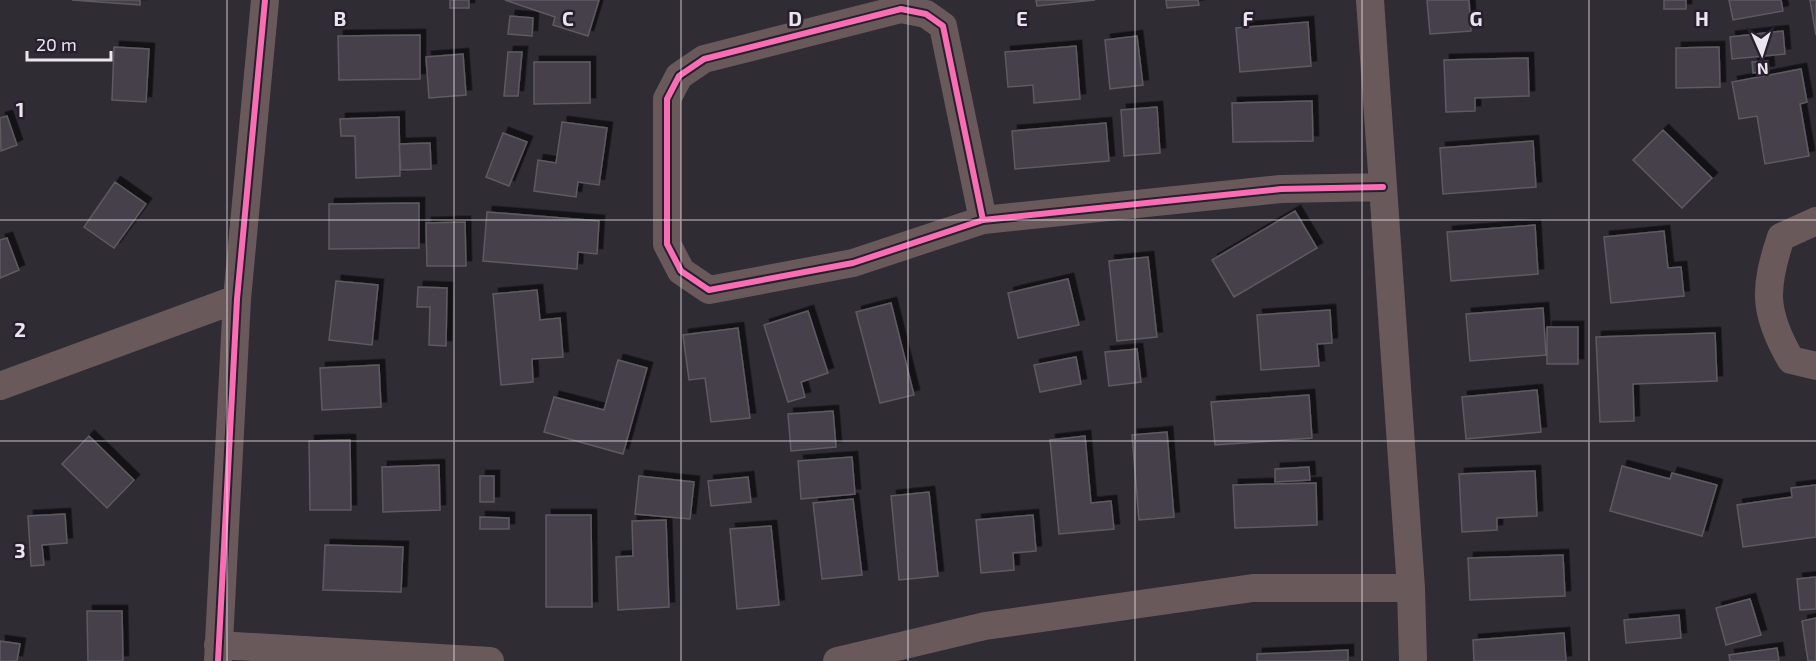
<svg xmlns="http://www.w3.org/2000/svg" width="1816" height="661" font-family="'Exo 2',sans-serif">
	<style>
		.building { fill: #454148; stroke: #5e5a61; stroke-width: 1.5; filter: url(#shadow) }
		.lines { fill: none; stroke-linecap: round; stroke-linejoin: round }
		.street { stroke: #69595b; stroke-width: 28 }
		.cycleway-casing { stroke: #271f2d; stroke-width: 10 }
		.cycleway { stroke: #f96db3; stroke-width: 6 }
		.grid { fill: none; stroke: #ebe5ef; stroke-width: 1.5; stroke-opacity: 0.55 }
		.grid-label { font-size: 20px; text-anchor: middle; font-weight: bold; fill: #ebe5ef; stroke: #271f2d; stroke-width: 5; stroke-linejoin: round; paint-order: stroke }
	</style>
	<defs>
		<filter id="shadow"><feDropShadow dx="5.5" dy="-5.5" stdDeviation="0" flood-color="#0009"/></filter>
	</defs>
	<rect width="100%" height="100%" fill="#302c34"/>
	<!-- building -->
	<path class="building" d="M72 0H140V5Z
		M450 0H469V8H450Z
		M505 0H599L588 36 553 25 555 17Z
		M1036 0H1095L1037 6Z
		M1166 0H1198L1199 5 1167 8Z
		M1427 0H1469L1471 31 1430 34Z
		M1664 0H1686V9H1664Z
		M1729 0H1781L1783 11 1733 20Z
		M1810 0H1816V35Z
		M510 16 533 18 532 36 508 34Z
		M1308 22 1311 66 1240 72 1236 28Z
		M1783 31 1785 54 1732 59 1730 37Z
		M420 35V79L339 80 338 36Z
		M1137 36 1143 85 1110 89 1105 40Z
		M1076 46 1080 99 1034 103 1033 85 1008 87 1005 52Z
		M114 47 149 49 146 102 112 100Z
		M1719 47 1720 87 1676 88V48Z
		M508 52H522L518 96H504Z
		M463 54 466 95 429 98 426 57Z
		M1528 58 1529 96 1475 98V111L1446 112 1444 60Z
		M1768 61 1769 71 1753 73 1752 62Z
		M534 62H590V103L534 104Z
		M1801 69 1807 102 1800 104 1809 156 1765 164 1757 116 1739 119 1732 82Z
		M1312 101 1313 141 1233 142 1232 103Z
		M1157 107 1160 153 1124 156 1121 110Z
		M7 116 17 145 1 151 0 118Z
		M399 117 400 176 356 178 355 136H341L340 119Z
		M562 122 607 128 599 185 578 182 576 197 534 191 538 160 556 163Z
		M1106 123 1109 161 1015 169 1012 131Z
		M1663 130 1712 178 1682 208 1633 160Z
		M503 133 527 142 509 186 486 177Z
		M1533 141 1536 187 1443 194 1440 148Z
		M430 143 431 169 401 170 399 144Z
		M115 182 146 204 114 248 84 227Z
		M419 203V248L329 249V204Z
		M1295 211 1317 248 1234 297 1212 260Z
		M487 212 599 221 597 254 578 252 577 269 483 261Z
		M465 222 466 266H427L426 223Z
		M1535 225 1538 274 1451 281 1447 232Z
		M1664 231 1668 268 1681 267 1684 296 1611 303 1604 237Z
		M7 238 19 270 0 278V240Z
		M1148 257 1157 337 1117 341 1109 261Z
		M1068 279 1079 325 1018 338 1008 293Z
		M336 281 378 285 372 345 329 340Z
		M418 287 447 288 446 346 429 345 430 307H417Z
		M537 290 540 320 560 318 563 357 532 359 533 382 501 385 493 294Z
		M891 303 914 395 880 403 856 312Z
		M1543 308 1546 355 1470 361 1466 314Z
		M1330 310 1332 343 1317 344 1319 366 1261 370 1257 315Z
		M808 311 828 373 801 382 805 397 788 402 764 325Z
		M1547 327H1578V364H1547Z
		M738 328 750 418 711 422 705 378 689 380 683 335Z
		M1715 333 1717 381 1633 384 1634 421 1600 422 1596 337Z
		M1137 349 1141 382 1109 386 1105 352Z
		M1076 357 1081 384 1040 392 1034 365Z
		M618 360 647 368 623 454 544 432 554 397 604 410Z
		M379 365 381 407 322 410 320 368Z
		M1537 390 1541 432 1466 439 1462 397Z
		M1309 395 1312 438 1215 445 1211 402Z
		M833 411 836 447 791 451 788 414Z
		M1167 432 1174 517 1139 520 1132 435Z
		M89 436 134 480 107 508 62 464Z
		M1085 436 1091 503 1111 501 1114 529 1059 534 1050 440Z
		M350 440 351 510H310L309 441Z
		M852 457 855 494 801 499 798 461Z
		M439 465 440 510 383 512 382 467Z
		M1622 466 1670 479 1672 473 1717 485 1702 536 1610 511Z
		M1309 467 1310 480 1275 482V469Z
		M1535 471 1537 516 1497 518V530L1462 532 1459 474Z
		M480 476H494V502H480Z
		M639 476 694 482 690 519 635 514Z
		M748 477 751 502 711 506 708 481Z
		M1316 483 1317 525 1235 528 1233 485Z
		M1816 485V537L1743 547 1737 505 1792 497 1791 488Z
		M929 492 938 576 899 580 891 496Z
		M853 499 862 575 822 579 813 503Z
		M65 514 67 543 42 545 44 565 31 566 28 516Z
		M546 515H591L592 607H546Z
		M1033 515 1036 551 1013 553 1014 570 981 573 976 520Z
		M480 517 509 518V529H480Z
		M666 520 669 607 618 610 616 557 633 556 632 521Z
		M771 526 779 605 737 609 730 529Z
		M325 545 403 547 401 592 323 590Z
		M1563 555 1565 596 1470 600 1468 558Z
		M1816 577V609L1800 610 1797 579Z
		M1750 599 1761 635 1726 645 1716 608Z
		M87 611H122L123 661H88Z
		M1679 615 1681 638 1626 643 1624 620Z
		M1816 618V661H1808L1802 621Z
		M1564 633 1566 661H1474L1473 640Z
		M0 641 20 644 17 661H0Z
		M1777 648 1779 661H1730L1729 655Z
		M1348 650V661H1257V654Z"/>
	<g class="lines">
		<!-- street -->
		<path class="street" d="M1370 0 1411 588 1413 661
			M983 220 943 26 926 14 901 9 704 59 679 76 667 99V244L681 271 709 290 853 263 983 220 1281 189 1383 187
			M1816 221 1781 237C1764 288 1763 312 1791 360L1816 366
			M0 386 237 299
			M218 645 490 661
			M218 661 237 299 265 0
			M837 661 985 626 1253 588H1411"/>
		<!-- cycleway casing -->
		<g class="cycleway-casing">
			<path id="cycleway" d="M983 220 943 26 926 14 901 9 704 59 679 76 667 99V244L681 271 709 290 853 263 983 220 1281 189 1383 187
				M218 661 237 299 265 0"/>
		</g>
		<!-- cycleway -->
		<use href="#cycleway" class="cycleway"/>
	</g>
	<!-- grid -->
	<path class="grid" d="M227 0V661M454 0V661M681 0V661M908 0V661M1135 0V661M1362 0V661M1589 0V661M0 220H1816M0 441H1816"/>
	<g class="grid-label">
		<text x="340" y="26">B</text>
		<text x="568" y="26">C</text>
		<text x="795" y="26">D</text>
		<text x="1022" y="26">E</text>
		<text x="1248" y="26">F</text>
		<text x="1476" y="26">G</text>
		<text x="1702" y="26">H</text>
		<text x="20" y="117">1</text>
		<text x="20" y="337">2</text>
		<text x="20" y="558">3</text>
	</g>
	<!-- north arrow -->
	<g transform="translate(1762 54) rotate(177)" stroke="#271f2d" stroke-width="4.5" paint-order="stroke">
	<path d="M0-4.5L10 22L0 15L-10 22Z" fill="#ebe5ef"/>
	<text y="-9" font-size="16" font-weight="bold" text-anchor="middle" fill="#ebe5ef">N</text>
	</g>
	<!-- scale -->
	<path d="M27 51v9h84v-9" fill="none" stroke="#ebe5ef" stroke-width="3"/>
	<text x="36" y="51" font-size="18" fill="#ebe5ef" stroke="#271f2d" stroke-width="4.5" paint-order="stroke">20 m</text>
</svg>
